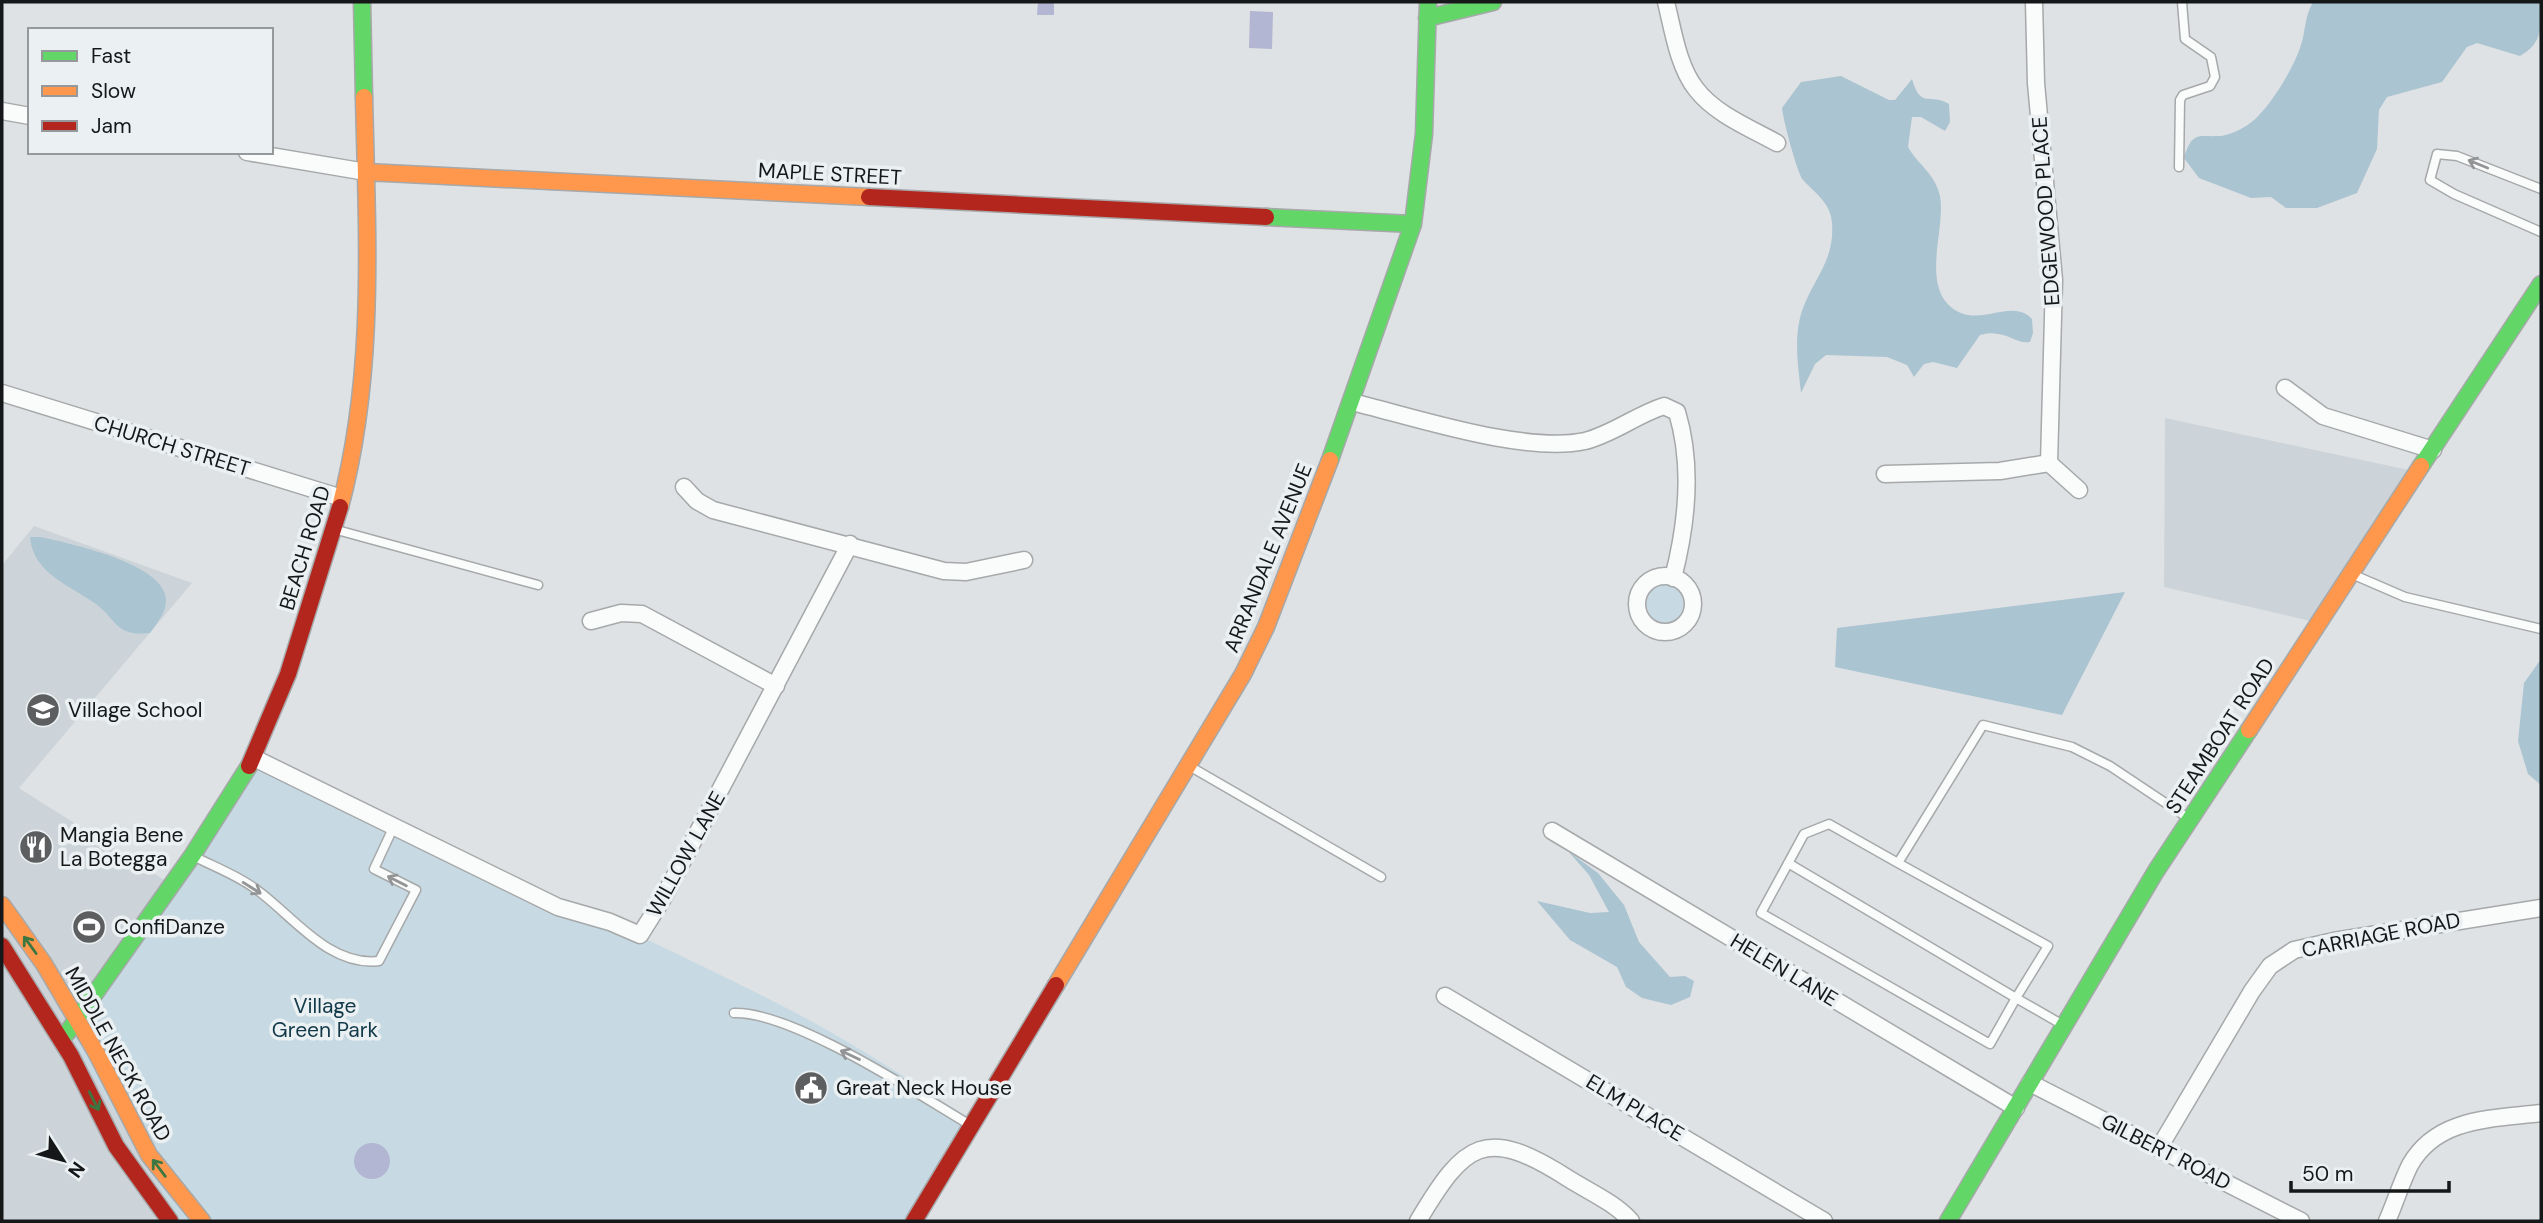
<svg xmlns="http://www.w3.org/2000/svg" width="2543" height="1223" font-family="'DM Sans',sans-serif">
	<style>
		.built { fill: #ccd4d9 }
		.green { fill: #c7dae3 }
		.forest { fill: #aac4d1 }
		.water { fill: #b2b6d2 }
		.lines { fill: none; stroke-linecap: round; stroke-linejoin: round }
		.lane-casing { stroke: #a6a8a9; stroke-width: 11 }
		.street-casing { stroke: #a6a8a9; stroke-width: 19 }
		.fast-casing { stroke: #a6a8a9; stroke-width: 19 }
		.slow-casing { stroke: #a6a8a9; stroke-width: 19 }
		.jam-casing { stroke: #a6a8a9; stroke-width: 19 }
		.lane { stroke: #fafbfb; stroke-width: 8 }
		.street { stroke: #fafbfb; stroke-width: 16 }
		.fast { stroke: #63d668; stroke-width: 16 }
		.slow { stroke: #ff974d; stroke-width: 16 }
		.jam { stroke: #b3261e; stroke-width: 16 }
		.oneway { stroke: #939495 }
		.oneway2 { stroke: #3c7640 }
		.labels { text-anchor: middle; dominant-baseline: central; stroke-width: 7; stroke-linejoin: round; paint-order: stroke }
		.street-label { font-size: 21px; fill: #151718; stroke: #ebf0f2 }
		.poi-label { font-size: 21px; fill: #151718; stroke: #ebf0f2; text-anchor: start }
		.park-label { font-size: 21px; fill: #123949; stroke: #ebf0f2 }
	</style>
	<rect width="100%" height="100%" fill="#dfe2e4"/>
	<!-- built -->
	<path class="built" d="M2165 418 2418 472 2319 623 2164 587Z
		M34 526 192 583 19 788 172 885 180 1221H2V565Z"/>
	<!-- green -->
	<path class="green" d="M1643 605a22 22 0 1 1 44 0a22 22 0 1 1-44 0Z
		M251 756C433 845 619 921 798 1014 859 1046 917 1086 975 1121L914 1221H180L67 1032Z"/>
	<!-- forest -->
	<path class="forest" d="M2313 2H2541C2541 28 2543 43 2520 56L2477 43 2467 47 2442 82 2387 97 2379 110 2377 149 2357 193 2317 208H2286L2271 197 2251 198 2199 178 2184 158C2192 131 2198 137 2219 136 2228 136 2242 129 2249 124 2268 111 2293 69 2300 48 2306 32 2304 17 2313 2Z
		M1841 76 1889 100H1895L1912 79C1921 110 1929 92 1949 104L1950 122 1945 131 1921 117H1912L1908 147C1918 165 1935 173 1940 196 1946 228 1921 283 1952 308 1980 329 2011 297 2032 319L2033 333 2030 342C2016 345 2004 328 1980 335L1957 368 1933 362 1924 364 1914 377 1907 365 1887 357 1826 355 1815 364 1801 393C1798 365 1793 335 1803 308 1814 278 1835 260 1832 223 1831 203 1815 193 1803 180 1797 173 1783 119 1782 108L1801 82Z
		M30 537H40C68 543 164 563 166 599 167 612 156 624 150 633 116 637 117 620 96 604 70 585 33 574 30 537Z
		M2125 592 2062 715 1835 667 1837 628Z
		M2541 659V785L2528 774 2518 741 2524 683Z
		M1568 851 1598 873 1624 905 1639 942 1670 977 1685 976 1694 981 1690 997 1671 1005 1642 998 1626 987 1617 967 1570 940 1537 901 1590 913 1609 912 1589 875Z"/>
	<!-- water -->
	<path class="water" d="M1038 2H1054V15H1037Z
		M1250 11 1273 12 1272 49 1249 48Z
		M354 1161a18 18 0 1 1 36 0a18 18 0 1 1-36 0Z"/>
	<g class="lines">
		<!-- lane casing -->
		<g class="lane-casing">
			<path id="lane" d="M2179 167 2180 100 2183 95 2210 86 2215 77 2211 57 2185 39 2182 2
				M2541 189 2457 156 2437 154 2430 180 2454 194 2541 232
				M337 530 538 585
				M2354 575 2405 597 2541 629
				M1191 767 1381 877
				M195 857C215 867 239 876 257 890 293 916 329 967 379 961L416 890 374 869 394 826
				M1788 863 2016 998 2048 946 1898 863
				M734 1013C792 1011 916 1093 970 1125
				M2063 1025 2016 998 1990 1044 1761 913 1804 834 1829 824 1898 863 1983 725 2072 747 2110 766 2188 818"/>
		</g>
		<!-- street casing -->
		<g class="street-casing">
			<path id="street" d="M1666 2C1673 30 1678 66 1696 89 1715 114 1750 128 1777 143
				M2 111 30 116
				M247 152 366 172
				M2285 388 2323 416 2433 450
				M2 393 342 498
				M1352 402C1414 417 1524 454 1585 441 1613 434 1636 415 1664 406L1677 412C1693 465 1687 524 1673 578
				M2049 463 2079 490
				M1885 474 2000 471 2049 463 2054 280 2036 83 2034 2
				M684 487 697 501 713 510 944 571 966 572 1024 560
				M1637 604a28 28 0 1 1 56 0a28 28 0 1 1-56 0Z
				M591 621 621 613 642 614 776 686
				M254 758 558 907 610 922 640 935 662 900 850 544
				M1552 831 2016 1108
				M1445 996 1824 1221
				M2030 1083 2301 1221
				M2159 1148 2252 991 2270 966 2294 950 2334 941 2541 908
				M1418 1221C1465 1142 1485 1125 1569 1179 1590 1192 1615 1203 1631 1221
				M2387 1221C2395 1203 2401 1183 2410 1165 2437 1117 2493 1119 2541 1113"/>
		</g>
		<!-- fast casing -->
		<g class="fast-casing">
			<path id="fast" d="M362 2 364 97
				M1427 18 1493 2
				M1266 217 1413 224
				M1330 460 1413 224 1424 134 1428 2
				M2421 466 2541 284
				M67 1033 192 856 249 766
				M1948 1221 2156 871 2249 730"/>
		</g>
		<!-- slow casing -->
		<g class="slow-casing">
			<path id="slow" d="M366 172 869 197
				M340 507C376 373 367 234 364 97
				M2249 730 2421 466
				M2 905 44 964 96 1052 149 1155 202 1221
				M1056 985 1243 674 1266 627 1330 460"/>
		</g>
		<!-- jam casing -->
		<g class="jam-casing">
			<path id="jam" d="M869 197 1266 217
				M249 766 288 674 340 507
				M2 946 71 1056 116 1146 170 1221
				M914 1221 1056 985"/>
		</g>
		<!-- lane -->
		<use href="#lane" class="lane"/>
		<!-- street -->
		<use href="#street" class="street"/>
		<!-- fast -->
		<use href="#fast" class="fast"/>
		<!-- slow -->
		<use href="#slow" class="slow"/>
		<!-- jam -->
		<use href="#jam" class="jam"/>
	</g>
	<!-- one-way arrows -->
	<defs><path id="oneway-shaft" d="M-6 0H5M1.5-3L5.5 0L1.5 3" fill="none" stroke-width="1.6" stroke-linecap="round" stroke-linejoin="round" transform="scale(1.75)"/></defs>
	<g class="oneway">
		<use href="#oneway-shaft" transform="translate(2478 164) rotate(-158)"/>
		<use href="#oneway-shaft" transform="translate(397 881) rotate(-153)"/>
		<use href="#oneway-shaft" transform="translate(252 888) rotate(32)"/>
		<use href="#oneway-shaft" transform="translate(850 1055) rotate(-155)"/>
	</g>
	<g class="oneway2">
		<use href="#oneway-shaft" transform="translate(30 945) rotate(-126)"/>
		<use href="#oneway-shaft" transform="translate(94 1101) rotate(63)"/>
		<use href="#oneway-shaft" transform="translate(159 1168) rotate(-127)"/>
	</g>
	<!-- icons -->
	<defs>
		<g id="school-disc" transform="scale(1.75)"><circle r="9.5" fill="#5c5e5f" stroke="#ebf0f2"/><path d="M0-5L7-2L0 1L-7-2ZM-4 1L0 2.5L4 1V4Q0 6-4 4Z" fill="#fff"/></g>
		<g id="restaurant-disc" transform="scale(1.75)"><circle r="9.5" fill="#5c5e5f" stroke="#ebf0f2"/><path d="M-5-6h1v4h1v-4h1v4h1v-4h1v5L-1.5 .5V6h-2V.5L-5-1ZM5-6V6H3V1.5H1.5Q1.5-4 5-6Z" fill="#fff"/></g>
		<g id="stadium-disc" transform="scale(1.75)"><circle r="9.5" fill="#5c5e5f" stroke="#ebf0f2"/><path d="M0-5a6.5 5 0 1 0 0 10a6.5 5 0 1 0 0-10ZM-3.5-1.8h7v3.6h-7Z" fill="#fff"/></g>
		<g id="civic-disc" transform="scale(1.75)"><circle r="9.5" fill="#5c5e5f" stroke="#ebf0f2"/><path d="M-.6-6.5H3V-4.5H.6V-3L4-1V1h2V6H-6V1h2V-1L-.6-3ZM-1.2 2.5V6h2.4V2.5Z" fill="#fff"/></g>
	</defs>
	<g fill-rule="evenodd">
		<use href="#school-disc" x="43" y="710"/>
		<use href="#restaurant-disc" x="36" y="847"/>
		<use href="#stadium-disc" x="89" y="927"/>
		<use href="#civic-disc" x="811" y="1088"/>
	</g>
	<g class="labels">
		<!-- street labels -->
		<g class="street-label">
			<text transform="translate(830 174) rotate(3)">MAPLE STREET</text>
			<text transform="translate(2046 211) rotate(-94)">EDGEWOOD PLACE</text>
			<text transform="translate(172 446) rotate(17)">CHURCH STREET</text>
			<text transform="translate(305 548) rotate(-73)">BEACH ROAD</text>
			<text transform="translate(1268 558) rotate(-68)">ARRANDALE AVENUE</text>
			<text transform="translate(2220 736) rotate(-57)">STEAMBOAT ROAD</text>
			<text transform="translate(686 854) rotate(-61)">WILLOW LANE</text>
			<text transform="translate(2381 935) rotate(-11)">CARRIAGE ROAD</text>
			<text transform="translate(1784 970) rotate(31)">HELEN LANE</text>
			<text transform="translate(118 1054) rotate(61)">MIDDLE NECK ROAD</text>
			<text transform="translate(1635 1108) rotate(31)">ELM PLACE</text>
			<text transform="translate(2166 1152) rotate(27)">GILBERT ROAD</text>
		</g>
		<!-- poi labels -->
		<g class="poi-label">
			<text x="68" y="710">Village School</text>
			<text x="60" y="835">Mangia Bene<tspan x="60" dy="24">La Botegga</tspan></text>
			<text x="114" y="927">ConfiDanze</text>
			<text x="836" y="1088">Great Neck House</text>
		</g>
		<!-- park labels -->
		<g class="park-label">
			<text x="325" y="1006">Village<tspan x="325" dy="24">Green Park</tspan></text>
		</g>
	</g>
	<!-- border -->
	<rect width="2543" height="1223" fill="none" stroke="#151718" stroke-width="7"/>
	<!-- legend -->
	<rect x="28" y="28" width="245" height="126" fill="#ebf0f2" stroke="#95999b" stroke-width="2"/>
	<rect x="42" y="51" width="35" height="10" fill="#63d668" stroke="#95999b" stroke-width="2"/>
	<text x="91" y="63" font-size="21" fill="#151718">Fast</text>
	<rect x="42" y="86" width="35" height="10" fill="#ff974d" stroke="#95999b" stroke-width="2"/>
	<text x="91" y="98" font-size="21" fill="#151718">Slow</text>
	<rect x="42" y="121" width="35" height="10" fill="#b3261e" stroke="#95999b" stroke-width="2"/>
	<text x="91" y="133" font-size="21" fill="#151718">Jam</text>
	<!-- north arrow -->
	<g transform="translate(63 1160) rotate(126)" stroke="#ebf0f2" stroke-width="5" paint-order="stroke">
	<path d="M0-5L12 26L0 18L-12 26Z" fill="#151718"/>
	<text y="-10" font-size="19" font-weight="bold" text-anchor="middle" fill="#151718">N</text>
	</g>
	<!-- scale -->
	<path d="M2291 1181v10h158v-10" fill="none" stroke="#151718" stroke-width="3.5"/>
	<text x="2302" y="1181" font-size="21" fill="#151718" stroke="#ebf0f2" stroke-width="5" paint-order="stroke">50 m</text>
</svg>
